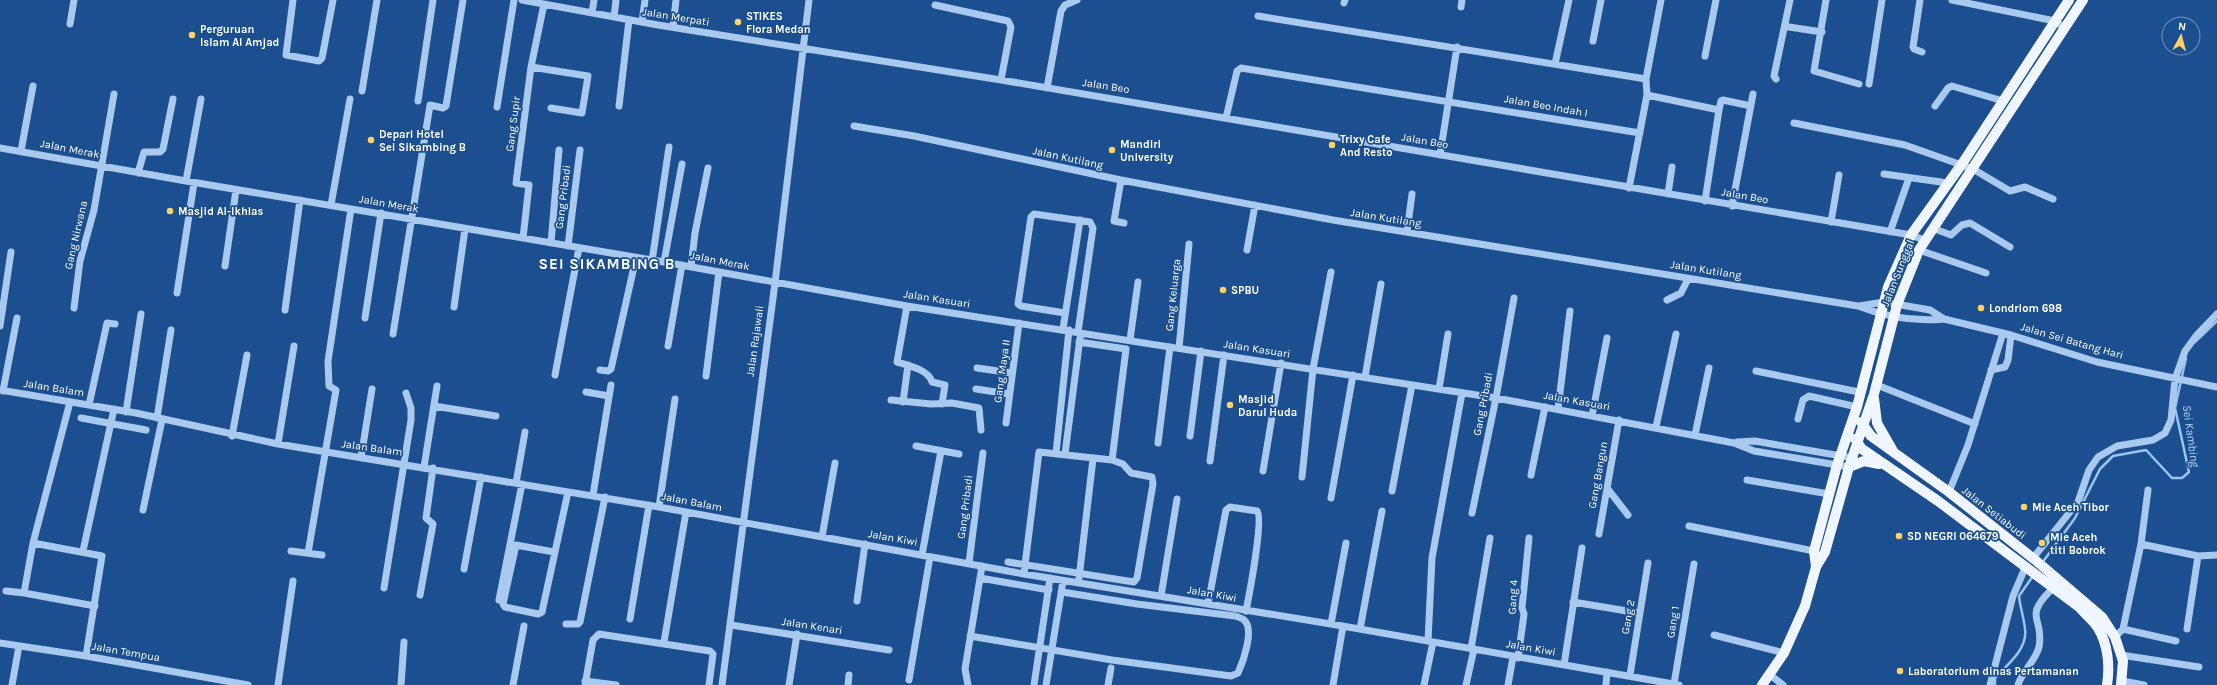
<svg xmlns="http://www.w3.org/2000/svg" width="2217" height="685" font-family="Karla,sans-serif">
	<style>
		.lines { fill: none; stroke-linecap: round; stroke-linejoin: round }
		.stream { stroke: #9cc4f0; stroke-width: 2.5 }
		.minor { stroke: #a9c9ee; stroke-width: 7 }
		.major { stroke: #f0f6ff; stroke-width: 10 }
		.poi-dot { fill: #ffd166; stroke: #1b4f8f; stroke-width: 1.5 }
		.labels { text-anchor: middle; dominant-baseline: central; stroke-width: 3.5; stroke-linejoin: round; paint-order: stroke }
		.poi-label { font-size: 11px; font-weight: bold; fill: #fff; stroke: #1b4f8f; text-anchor: start }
		.street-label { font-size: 11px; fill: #fff; stroke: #1b4f8f }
		.water-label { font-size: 12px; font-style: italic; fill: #b5d3f5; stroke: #1b4f8f }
		.district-label { font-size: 15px; font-weight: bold; letter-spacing: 1px; fill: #fff; stroke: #1b4f8f }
	</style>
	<rect width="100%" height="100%" fill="#1b4f8f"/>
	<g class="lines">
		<!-- stream -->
		<path class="stream" d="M2195 342 2217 321
			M2042 563 2075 518 2100 469 2113 456 2146 450 2172 478H2182L2189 472 2175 408 2186 358
			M1995 685V678C2007 665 2028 649 2025 629 2024 618 2020 607 2019 596L2033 576"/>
		<!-- minor -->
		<path class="minor" d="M293 0 286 55 319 61 322 58 333 0
			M522 0 658 25 1001 80 1911 235 1924 240
			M1826 0 1814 71 1859 84
			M1920 0 1913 47 1914 49 1922 52
			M1952 0 2055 21 2065 28
			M1344 3 1345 0
			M935 5 1008 21 1011 27 1001 80
			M1461 7 1462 0
			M592 13 594 0
			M1258 16 1646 79
			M614 17 616 0
			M642 22 645 0
			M70 24 74 0
			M673 27 676 0
			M1789 27 1822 32
			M1593 41 1601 0
			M1705 56 1716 0
			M1555 64 1569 0
			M531 67 588 76 582 113 551 108
			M1776 79 1774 76 1790 0
			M1869 84 1882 0
			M1047 88 1061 11 1065 5 1077 0
			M362 91 377 0
			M1647 95 1719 110 1721 101 1723 100 1751 106
			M418 101 433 0
			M619 106 629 20
			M1935 106 1948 88 1952 86 2003 101
			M497 107 514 0
			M1226 118 1237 71 1241 68 1640 133
			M1794 123 1905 145 1973 169 2010 191 2025 187 2053 199
			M854 126 914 136 1121 180 1333 220 1858 306C1886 317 1914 322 1944 319
			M0 148 186 181 664 262 907 306 1496 398 1734 443 1754 451 1849 467
			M21 151 33 86
			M1440 155 1457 47
			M138 173 144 152H160L163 149 173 99
			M1884 174 1948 183
			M1121 180 1114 221 1124 223
			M186 181 201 99
			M1629 188 1647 95 1646 79 1661 0
			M1668 194 1672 167
			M1705 201 1719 110
			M331 205 350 99
			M1732 206 1753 94
			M1831 222 1839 175
			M1932 228 1951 235 1962 225 1970 223 2010 247
			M1407 232 1412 194
			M1890 232 1909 178
			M523 238 529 185 516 183 531 67 544 4
			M551 243 559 150
			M568 246 580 150
			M1247 250 1255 205
			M1919 250 1986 273
			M652 261 669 147
			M664 262 682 164
			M225 266 236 190
			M691 267 695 233 708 168
			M177 293 194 183
			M1667 300 1681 293 1688 279
			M907 306 897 362C908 365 929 370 932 382L945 385 942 404
			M1859 306 1884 302 1930 310 1944 319 2011 335 2097 362 2217 387
			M454 307 465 229
			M74 308 80 261 94 210 114 94
			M285 310 300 200
			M1065 313 1021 306 1018 304 1031 217 1034 214 1090 222 1093 228 1078 332
			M365 318 381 213
			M0 326 11 252
			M1063 329 1080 220
			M393 334 430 105 443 108 446 106 463 0
			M1130 340 1138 282
			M1079 342 1126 349 1112 460
			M668 346 682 265
			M1179 348 1189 244
			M977 368 1012 373
			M600 370 608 371 611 369 636 258
			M1991 370 2005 367 2008 360 2011 335
			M1756 371 1859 392
			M555 375 579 248
			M706 376 719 272
			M1365 377 1381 284
			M1877 385 1975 424
			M976 389 1009 394
			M1439 389 1448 334
			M0 390 136 413 278 444 659 507 1024 574 1331 624 1679 685
			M3 391 17 318
			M586 392 609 396
			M891 400 931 404 952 403 979 408 981 430
			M70 402 33 543 24 593 95 606
			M903 402 908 365
			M89 405 107 323 115 324
			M434 406 496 416
			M1558 409 1570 311
			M126 412 141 314
			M1592 416 1607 338
			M81 418 146 430
			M157 418 171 330
			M1798 419 1803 400 1809 396 1857 407
			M1006 423 1019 323
			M1656 427 1676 334
			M1695 435 1709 368
			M232 436 247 355
			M1190 436 1201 351
			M1737 442 1755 441 1853 458
			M1158 443 1170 347
			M278 444 294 346
			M916 446 959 454
			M1056 453 1069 330
			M1065 454 1080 338
			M361 458 372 389
			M1210 461 1224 355
			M424 467 437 386
			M1263 471 1281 363
			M1531 475 1545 407
			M1302 477 1313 369 1331 272
			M1747 480 1829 494
			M516 483 525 432
			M1607 488 1628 515
			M1392 491 1412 385
			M1949 492 1968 445 2003 333
			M593 495 611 385
			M1331 498 1353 375
			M659 507 675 399
			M143 510 162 420
			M1472 513 1496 398 1514 298
			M1689 526 1814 551
			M1599 534 1619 420
			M822 537 835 463
			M33 543 102 556 86 656
			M2141 544 2148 490
			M83 551 114 409
			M291 551 322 555
			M554 552 516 545 503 604 505 607 538 614 542 612 568 492
			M308 553 336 390 329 386 328 361 351 209
			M922 555 941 451
			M2033 558 2078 502 2089 470 2098 457 2117 446 2153 440 2165 433 2171 420 2175 379 2185 351 2196 336 2217 314
			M1008 562 1134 582 1137 578 1153 484 1152 477 1131 473 1123 464 1112 460 1039 452 1025 565 1024 574
			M969 563 983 453
			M464 569 481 477
			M980 578 1049 590
			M1079 578 1093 459
			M384 588 411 420V408L406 393
			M6 591 24 593
			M420 595 433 524 426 518 433 468
			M1161 596 1177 499
			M499 600 522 484
			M857 601 865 544
			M1573 602 1639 613
			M1208 604 1226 510 1230 507 1257 511C1264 518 1249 596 1246 611
			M630 619 649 505
			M566 624H578L580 622 605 497
			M1331 624 1346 543
			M731 625 889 650
			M1360 629 1382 511
			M2123 629 2176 641
			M2187 629 2198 556
			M1714 635 1784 653
			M970 636 1112 660 1231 676 1238 673C1243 662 1255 629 1244 620 1242 618 1238 617 1235 616L1137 604 1062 592
			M2115 637 2123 629 2141 544 2198 556 2217 555
			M1428 641 1432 558 1462 393
			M664 642 686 512
			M0 643 86 656 248 685
			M1471 649 1490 538
			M2121 655 2199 667
			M1518 658 1524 614 1522 608 1529 538
			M1564 665 1582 548
			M1769 674 1783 685
			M1630 675 1648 563
			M909 680 930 557
			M585 681 616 685
			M2122 681 2144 685
			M1674 684 1694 564
			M12 685 19 646
			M278 685 293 581
			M401 685 404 642
			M513 685 524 626
			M585 685 593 640 599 634 710 651 713 654 709 685
			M722 685 775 283 809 0
			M789 685 797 634
			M848 685 849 675
			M968 685 965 669 982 566
			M1034 685 1050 578
			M1046 685 1063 581
			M1108 685 1111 668
			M1333 685 1343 626
			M1424 685 1433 642
			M1466 685 1474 649
			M1508 685 1513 657
			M1606 685 1607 672
			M1990 685 2013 596 2025 568
			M2018 685C2022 671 2035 662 2039 647 2045 617 2021 619 2053 588"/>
		<!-- major -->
		<path class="major" d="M1874 398 1877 423 1893 451
			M1861 422 1871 436 1949 492 2034 559 2102 617 2115 637 2123 661 2121 685
			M1855 439 1862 449 1938 501 2079 607C2085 614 2093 620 2098 628 2108 644 2110 666 2107 685
			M1849 467 1864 461 1879 464
			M1816 567 1825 552 1849 467 1874 394 1897 305 1919 250 2083 0
			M1762 685 1784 653 1805 606 1816 567 1814 551 1837 465 1857 407 1888 287 1911 235 1962 164 2069 0"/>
	</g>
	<!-- markers -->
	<g class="poi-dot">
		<circle cx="738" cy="22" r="4"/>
		<circle cx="192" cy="35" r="4"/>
		<circle cx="371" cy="140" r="4"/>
		<circle cx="1332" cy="145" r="4"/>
		<circle cx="1112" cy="150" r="4"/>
		<circle cx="170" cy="211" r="4"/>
		<circle cx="1223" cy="290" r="4"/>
		<circle cx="1981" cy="308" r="4"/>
		<circle cx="1230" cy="405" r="4"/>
		<circle cx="2024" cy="507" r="4"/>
		<circle cx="1899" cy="536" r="4"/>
		<circle cx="2042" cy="543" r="4"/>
		<circle cx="1900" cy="671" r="4"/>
	</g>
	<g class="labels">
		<!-- poi labels -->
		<g class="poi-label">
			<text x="746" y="16">STIKES<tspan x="746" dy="13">Flora Medan</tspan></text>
			<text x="200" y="29">Perguruan<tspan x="200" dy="13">Islam Al Amjad</tspan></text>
			<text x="379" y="134">Depari Hotel<tspan x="379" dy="13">Sei Sikambing B</tspan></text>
			<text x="1340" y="139">Trixy Cafe<tspan x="1340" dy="13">And Resto</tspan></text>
			<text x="1120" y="144">Mandiri<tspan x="1120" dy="13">University</tspan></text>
			<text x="178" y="211">Masjid Al-Ikhlas</text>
			<text x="1231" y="290">SPBU</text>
			<text x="1989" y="308">Londriom 698</text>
			<text x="1238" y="399">Masjid<tspan x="1238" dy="13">Darul Huda</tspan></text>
			<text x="2032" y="507">Mie Aceh Tibor</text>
			<text x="1907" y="536">SD NEGRI 064679</text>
			<text x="2050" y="537">Mie Aceh<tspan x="2050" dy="13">titi Bobrok</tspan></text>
			<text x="1908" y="671">Laboratorium dinas Pertamanan</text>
		</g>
		<!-- street labels -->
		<g class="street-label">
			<text transform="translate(676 17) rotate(9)">Jalan Merpati</text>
			<text transform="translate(1106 86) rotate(9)">Jalan Beo</text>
			<text transform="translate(1546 106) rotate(10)">Jalan Beo Indah I</text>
			<text transform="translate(513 124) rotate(-83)">Gang Supir</text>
			<text transform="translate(1425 141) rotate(10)">Jalan Beo</text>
			<text transform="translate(70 149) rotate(11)">Jalan Merak</text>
			<text transform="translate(1068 158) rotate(12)">Jalan Kutilang</text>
			<text transform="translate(1745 196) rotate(10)">Jalan Beo</text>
			<text transform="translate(563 197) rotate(-83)">Gang Pribadi</text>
			<text transform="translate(389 204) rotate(10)">Jalan Merak</text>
			<text transform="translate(1386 218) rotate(9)">Jalan Kutilang</text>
			<text transform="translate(76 235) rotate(-77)">Gang Nirwana</text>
			<text transform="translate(720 261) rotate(11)">Jalan Merak</text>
			<text transform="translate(1706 270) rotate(9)">Jalan Kutilang</text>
			<text transform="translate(1898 273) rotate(-68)">Jalan Sunggal</text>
			<text transform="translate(1173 295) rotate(-84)">Gang Keluarga</text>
			<text transform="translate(937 299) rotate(9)">Jalan Kasuari</text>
			<text transform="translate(755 341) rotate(-82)">Jalan Rajawali</text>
			<text transform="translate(2072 341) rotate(16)">Jalan Sei Batang Hari</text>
			<text transform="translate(1257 349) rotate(9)">Jalan Kasuari</text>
			<text transform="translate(1002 371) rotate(-82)">Gang Maya II</text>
			<text transform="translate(54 388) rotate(9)">Jalan Balam</text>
			<text transform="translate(1577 401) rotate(10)">Jalan Kasuari</text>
			<text transform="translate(1483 404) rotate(-79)">Gang Pribadi</text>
			<text transform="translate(372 448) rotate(8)">Jalan Balam</text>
			<text transform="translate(1598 475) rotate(-80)">Gang Bangun</text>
			<text transform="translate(692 502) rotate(11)">Jalan Balam</text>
			<text transform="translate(965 507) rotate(-83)">Gang Pribadi</text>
			<text transform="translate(1994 513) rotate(38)">Jalan Setiabudi</text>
			<text transform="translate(893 538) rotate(10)">Jalan Kiwi</text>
			<text transform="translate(1212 594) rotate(10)">Jalan Kiwi</text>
			<text transform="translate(1513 597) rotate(-87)">Gang 4</text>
			<text transform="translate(1628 617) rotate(-80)">Gang 2</text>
			<text transform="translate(1673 622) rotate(-81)">Gang 1</text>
			<text transform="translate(812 626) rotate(9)">Jalan Kenari</text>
			<text transform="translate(1531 648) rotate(10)">Jalan Kiwi</text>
			<text transform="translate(126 652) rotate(10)">Jalan Tempua</text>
		</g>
		<!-- water labels -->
		<g class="water-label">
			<text transform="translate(2191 436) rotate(82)">Sei Kambing</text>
		</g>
		<!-- district labels -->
		<g class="district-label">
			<text x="607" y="264">SEI SIKAMBING B</text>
		</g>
	</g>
	<!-- north arrow -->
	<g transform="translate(2181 36) rotate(7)"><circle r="19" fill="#1b4f8f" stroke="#7695bc"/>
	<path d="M0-3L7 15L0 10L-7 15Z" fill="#ffd166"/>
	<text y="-6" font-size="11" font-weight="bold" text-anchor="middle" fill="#ffffff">N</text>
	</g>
</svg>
